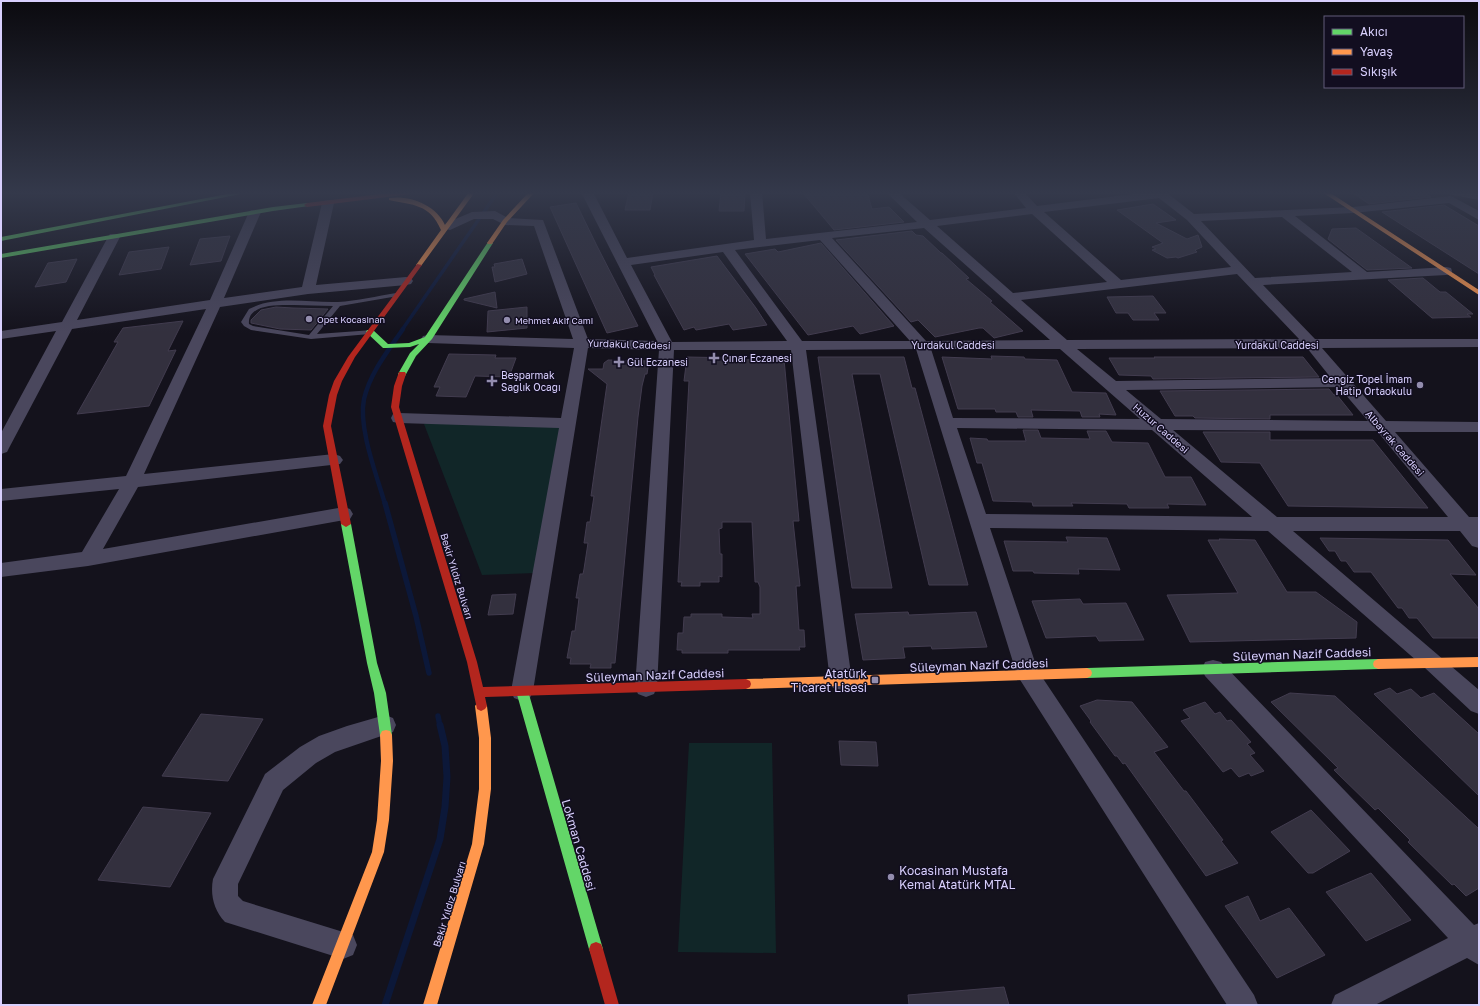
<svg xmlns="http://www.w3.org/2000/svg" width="1480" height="1006" font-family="'Golos Text',sans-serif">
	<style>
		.green { fill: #112628 }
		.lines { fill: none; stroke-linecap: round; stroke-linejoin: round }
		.stream-far3 { stroke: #0c1839; stroke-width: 3.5 }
		.stream-far2 { stroke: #0c1839; stroke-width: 4.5 }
		.stream-far1 { stroke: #0c1839; stroke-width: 5.5 }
		.stream { stroke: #0c1839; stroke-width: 7 }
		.building { fill: #33303e; stroke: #423c4f }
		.lane { fill: #4a475d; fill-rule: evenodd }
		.street { fill: #4a475d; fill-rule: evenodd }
		.fast { fill: #63d668; fill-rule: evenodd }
		.slow { fill: #ff974d; fill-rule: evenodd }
		.jam { fill: #b3261e; fill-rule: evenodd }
		.poi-dot { fill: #938dae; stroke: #120e20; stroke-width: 1.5 }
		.labels { text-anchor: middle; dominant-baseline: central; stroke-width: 3; stroke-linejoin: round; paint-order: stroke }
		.far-poi-label { font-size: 9px; fill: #d8cffd; stroke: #120e20; text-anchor: start }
		.street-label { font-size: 10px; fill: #d8cffd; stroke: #120e20 }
		.poi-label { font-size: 10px; fill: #d8cffd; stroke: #120e20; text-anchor: start }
		.near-street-label { font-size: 12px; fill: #d8cffd; stroke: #120e20 }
		.near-poi-label { font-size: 12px; fill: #d8cffd; stroke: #120e20; text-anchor: end }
	</style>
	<rect width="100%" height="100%" fill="#14121c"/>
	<!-- green -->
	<path class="green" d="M435 419 567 422 535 573 482 575 424 424Z
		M689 743H772L776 953 678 952Z"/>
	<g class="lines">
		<!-- stream-far3 -->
		<path class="stream-far3" d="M402 330 495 196"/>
		<!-- stream-far2 -->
		<path class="stream-far2" d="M385 504C377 476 358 428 364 399 370 373 388 351 403 329"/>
		<!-- stream-far1 -->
		<path class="stream-far1" d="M385 503 416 616 429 673
			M438 716 440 726"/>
		<!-- stream -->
		<path class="stream" d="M385 1005 440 839 445 807 447 777 445 746 440 725"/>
	</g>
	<!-- building -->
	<path class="building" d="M629 192H653L650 210H625Z
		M721 192H745L744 211H719Z
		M843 192H867L872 209 889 207 904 222 834 230 804 194Z
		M1375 192H1423L1431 197 1369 204 1353 193Z
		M576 203 597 246 638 326 607 333 550 207Z
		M1153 204 1176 220 1156 223 1187 239 1198 235 1202 247 1195 250 1197 252 1178 258 1176 257 1167 258 1152 250 1156 249 1152 247 1163 243 1117 210Z
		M1444 205 1479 226V274L1382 212Z
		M1356 228 1412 268 1367 270 1328 239 1332 229Z
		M912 231 916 235 923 236 941 253H942L969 278 966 279 992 301 990 302 1023 331 994 338 983 328H979L935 337 918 320 911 322 836 240Z
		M230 236 221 261 190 265 200 239Z
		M821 243 894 326 860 334 853 326 808 335 745 254 775 249 778 252Z
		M169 247 161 269 119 275 129 252Z
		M717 256 756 308 767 325 733 330 729 324 696 330 694 327 684 330 654 275H655L651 267Z
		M77 259 66 282 35 287 48 263Z
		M522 259 527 274 495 282 492 267H495L494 264Z
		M1423 278 1440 292H1446L1473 314H1467L1471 317 1432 318 1388 280Z
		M495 292 497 308 464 300V299Z
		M1153 296 1166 313H1154L1159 320H1133L1128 313H1116L1107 297Z
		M276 307 293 308 328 309 311 330 280 329 251 323V320L261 310Z
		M527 307V328L487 332 488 311Z
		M183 321 168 351 176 350 149 406 77 414 118 342H114L123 328Z
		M449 354 496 355 495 358H516L509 377 475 376 466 397 436 396 440 387H434Z
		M991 356 1024 357 1025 359 1057 360 1072 392 1106 393 1116 415 1099 414 1100 417H1082L1080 411 1031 410 1033 417H1018L1016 412H996L995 409H958L942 357 992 359Z
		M687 357 737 358V360L784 359 799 521H793L800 586H796L799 630H804L805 647H799L800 650H728V653H682V650H677L678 633H683L684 617H691V614H722V617L753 618 752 614H760V587L758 582H755L752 522H722V528L719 529 720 554H722V577L719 576V582H700V586H681L682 582H678L689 381H684Z
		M818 357H904L912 388H915L968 585H929L880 374H852L892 588H852Z
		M1154 357H1303L1319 377 1153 379 1151 376 1119 375 1109 358H1155Z
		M608 360 649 361 647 374H645L642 386 638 417 615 663H611V668H590L591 664H570L571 658H567L572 631H575L579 598H576L580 574H583L584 569 588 543H584L587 522H590L594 496H591L607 384 588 369H603L604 363Z
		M1329 389 1334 395H1337L1353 415H1270V419L1195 418 1193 416H1175L1160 391Z
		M1023 430H1038L1041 438 1090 439 1087 431H1106L1112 442 1148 443 1165 477H1191L1206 505 1167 504 1169 508H1129L1127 504 1071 503 1073 506H1033L1032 502 993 501 982 463H977L970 438 987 439 988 441H1026Z
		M1203 432H1270V440H1373L1428 508 1288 506 1260 463 1221 462Z
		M1066 537 1107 538 1120 570 1078 569 1079 574 1034 573 1033 571H1013L1004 541 1068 542Z
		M1320 538 1448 540 1476 575 1450 574 1479 609V638H1433L1417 618H1409L1402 608H1398L1371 572H1354L1346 561H1341L1335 551H1329Z
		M1219 539 1255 540 1287 592H1316L1357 622 1356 638 1190 642 1167 595 1238 593 1208 540H1220Z
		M516 594 513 614 488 615 492 595Z
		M1080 599 1083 604 1126 603 1144 640 1099 641 1096 636 1046 638 1032 601Z
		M908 612 909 615 976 612 987 647 932 649 931 646 903 647 905 658 863 660 855 614Z
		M1390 688 1397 694 1411 689 1421 698 1434 693 1479 734V796L1374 694Z
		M1290 693 1335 696 1479 829V888L1466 896 1454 884 1452 885 1408 842 1410 840 1378 808 1375 810 1334 770 1338 768 1271 702Z
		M1097 700 1132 702 1168 747 1154 752 1184 791H1186L1204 815 1223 840 1221 841 1238 863 1206 876 1125 763 1123 764 1117 756H1115L1090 722 1091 721 1080 706Z
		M1205 702 1215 714 1220 712 1227 721 1231 720 1251 742 1247 744 1255 753 1250 755 1264 771 1251 776 1249 773 1239 777 1231 768 1223 772 1181 721 1190 718 1183 710Z
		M201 714 263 719 228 781 162 776Z
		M839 741 876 742 878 766 841 765Z
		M143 807 211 813 170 887 98 880Z
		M1311 810 1350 851 1313 873H1308L1271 832Z
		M1371 873 1411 920 1366 941 1326 892Z
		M1248 896 1260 921 1289 908 1325 955 1277 978 1225 906Z
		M1004 987 1009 1005H909L908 995Z"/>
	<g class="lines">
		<!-- lane -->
		<path class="lane" d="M396 293 399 295 398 296 340 306 317 334 373 330 374 332 370 334 311 339 251 330 244 326 241 322 249 309C276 295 309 303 338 302 357 301 377 296 396 293ZM294 305 333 306 309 335 253 326 249 324C247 303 281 305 294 305Z"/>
		<!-- street -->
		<path class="street" d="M581 192H593L627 258 754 240 750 192H762L766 239 917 222 886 192H898L930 220 1026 208 1013 192H1024L1037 206 1149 192H1166L1194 214 1353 207 1451 196 1479 211V220L1449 203 1353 213 1295 216 1367 272 1446 267 1451 268 1452 271 1451 274 1446 275 1263 285 1315 339H1479V347L1322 348 1386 421 1479 422V432H1395L1469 517H1479V548L1472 546 1460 531H1293L1479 690V714L1471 711 1425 668 1268 531 990 528 1038 671 1254 995 1258 1005H1227L1017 675 916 349 806 350 852 681 849 688 841 690 833 688 830 681 791 350H674L657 687 654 694 646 697 638 694 635 687 659 350 588 348 533 691 530 698 522 701 514 698 511 691 559 428 399 423 393 422 391 418 393 414 399 413 561 418 574 348 428 343 423 342 421 339 423 336 428 335 573 339 534 226 505 225 493 219H474L450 230 446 229 444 226 446 223 472 212 495 211 508 218 543 220 588 339 657 341ZM1159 198 1187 220 1231 267 1121 280 1044 212ZM1032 214 1107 282 1013 293 937 226ZM1282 217 1352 272 1255 278 1201 221ZM924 228 1050 340 926 341 832 238ZM820 240 910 341H802L735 250ZM723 252 787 341 672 342 631 265ZM1237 274 1299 339 1067 340 1021 300ZM1307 348 1331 378 1116 381 1077 349ZM931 349H1060L1140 419 953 418ZM1339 387 1368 421 1161 419 1126 390ZM957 428 1152 430 1252 517 986 514ZM1173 430 1377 431 1448 517H1277Z
			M1447 192 1479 194V200L1448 194Z
			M328 200 332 201 334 203 316 285 406 277 411 278 413 281 411 284 406 285 308 294 220 307 144 474 334 454 340 456 343 460 340 464 138 487 103 549 344 507 350 509 353 514 350 519 88 566 1 577V563L82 552 119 489 1 501V489L126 476 206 309 72 329 9 448 7 452 1 454V433L56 331 1 339V331L62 322 108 237 110 234H118L120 237 77 320 210 300 249 212 251 210H259L261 212 224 298 302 287 322 203 324 201Z
			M1213 660 1221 662 1474 925 1479 923V965L1467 958 1375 1005H1331L1335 995 1448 938 1205 676 1202 669 1205 662Z
			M385 715 393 718 396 725 393 732 335 752 316 763 283 790 238 884V896L243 901 353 935 357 945 353 955 343 959 225 922C214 910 210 895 213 879L265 774 300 747 319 736 347 726Z"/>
		<!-- fast -->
		<path class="fast" d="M238 192H251L1 241V237Z
			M307 203 310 205 309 206 273 211 1 258V254L273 207Z
			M488 242 493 243 432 339 416 356 405 376H399L398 374 410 353 419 344 410 347 386 348H383L366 332 367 330H373L388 344 409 343 425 337Z
			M346 521 351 524 377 663 386 693 392 735 390 739 386 740 382 739 380 735 374 693 367 663 341 524Z
			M1378 659 1382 661 1383 664 1382 667 1378 669 1087 678 1083 676 1082 673 1083 670 1087 668Z
			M522 686 526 688 528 691 603 949 601 954 596 956 591 954 589 949 516 691 518 688Z"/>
		<!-- slow -->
		<path class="slow" d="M469 192H475L421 266H417L416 265 441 230C430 204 413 205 389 200V198C410 195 436 205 445 225Z
			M529 192H535L507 222 492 244H488L487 243 503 220Z
			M1322 192H1329L1479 290V295Z
			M1479 657V667L1378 669 1374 667 1373 664 1374 661 1378 659Z
			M1087 668 1091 670 1092 673 1091 676 1087 678 746 689 742 687 741 684 742 681 746 679Z
			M481 701 485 703 487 706 491 738V789L484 844 437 1005H423L472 844 479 789V738L475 706 477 703Z
			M386 730 390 731 392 735 393 761 389 820 384 852 326 1005H312L372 852 377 820 381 761 380 735 382 731Z"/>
		<!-- jam -->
		<path class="jam" d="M396 192H414L411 194 307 207 304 205 307 203Z
			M417 264 422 265 355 357 342 381 337 395 331 426 351 524 346 527 341 524 323 426 329 395 334 381 348 357Z
			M399 372H405L406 374 402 386 399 407 477 662 483 687 746 679 750 681 751 684 750 687 746 689 485 697 487 706 485 709 481 711 477 709 467 662 391 407 394 386Z
			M596 942 601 944 603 949 619 1005H605L589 949 591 944Z"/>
	</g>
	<!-- sky -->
	<linearGradient id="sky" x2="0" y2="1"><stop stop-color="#0b0a0f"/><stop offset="0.58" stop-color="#34394b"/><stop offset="1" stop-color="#34394b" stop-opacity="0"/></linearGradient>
	<rect width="1480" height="333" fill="url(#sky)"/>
	<!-- markers -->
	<g class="poi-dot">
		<circle cx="309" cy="319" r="4"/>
		<circle cx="507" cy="320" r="4"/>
		<path d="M712 352h4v4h4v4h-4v4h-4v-4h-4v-4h4z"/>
		<path d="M617 356h4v4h4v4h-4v4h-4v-4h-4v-4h4z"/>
		<path d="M490 375h4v4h4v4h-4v4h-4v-4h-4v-4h4z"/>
		<circle cx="1420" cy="385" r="4"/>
		<rect x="871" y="676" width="8" height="8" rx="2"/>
		<circle cx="891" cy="877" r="4"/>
	</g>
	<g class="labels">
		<!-- far-poi labels -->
		<g class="far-poi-label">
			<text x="317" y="319">Opet Kocasinan</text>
			<text x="515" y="320">Mehmet Akif Cami</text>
		</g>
		<!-- street labels -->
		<g class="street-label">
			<text transform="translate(629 344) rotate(2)">Yurdakul Caddesi</text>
			<text x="953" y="345">Yurdakul Caddesi</text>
			<text x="1277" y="345">Yurdakul Caddesi</text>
			<text transform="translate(1161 428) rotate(41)">Huzur Caddesi</text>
			<text transform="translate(1395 443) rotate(49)">Albayrak Caddesi</text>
			<text transform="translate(457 576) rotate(73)">Bekir Yıldız Bulvarı</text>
			<text transform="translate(449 904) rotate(-73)">Bekir Yıldız Bulvarı</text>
		</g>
		<!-- poi labels -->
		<g class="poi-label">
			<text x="722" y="358">Çınar Eczanesi</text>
			<text x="627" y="362">Gül Eczanesi</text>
			<text x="501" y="375">Beşparmak<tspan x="501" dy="12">Sağlık Ocağı</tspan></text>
			<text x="1412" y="379" text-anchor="end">Cengiz Topel İmam<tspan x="1412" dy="12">Hatip Ortaokulu</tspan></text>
		</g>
		<!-- near-street labels -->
		<g class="near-street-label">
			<text transform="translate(1302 654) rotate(-2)">Süleyman Nazif Caddesi</text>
			<text transform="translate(979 665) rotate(-2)">Süleyman Nazif Caddesi</text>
			<text transform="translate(655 675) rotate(-2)">Süleyman Nazif Caddesi</text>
			<text transform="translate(579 845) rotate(74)">Lokman Caddesi</text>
		</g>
		<!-- near-poi labels -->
		<g class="near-poi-label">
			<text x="867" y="673">Atatürk<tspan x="867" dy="14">Ticaret Lisesi</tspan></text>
			<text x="899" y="870" text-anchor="start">Kocasinan Mustafa<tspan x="899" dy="14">Kemal Atatürk MTAL</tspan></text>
		</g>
	</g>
	<!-- border -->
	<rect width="1480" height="1006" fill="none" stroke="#d8cffd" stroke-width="4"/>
	<!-- legend -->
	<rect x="1324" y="16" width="140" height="72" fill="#120e20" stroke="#615b78"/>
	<rect x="1332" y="29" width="20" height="6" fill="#63d668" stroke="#615b78"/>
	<text x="1360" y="36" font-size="12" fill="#d8cffd">Akıcı</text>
	<rect x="1332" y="49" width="20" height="6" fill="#ff974d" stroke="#615b78"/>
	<text x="1360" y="56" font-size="12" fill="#d8cffd">Yavaş</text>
	<rect x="1332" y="69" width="20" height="6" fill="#b3261e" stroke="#615b78"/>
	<text x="1360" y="76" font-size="12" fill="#d8cffd">Sıkışık</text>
</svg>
